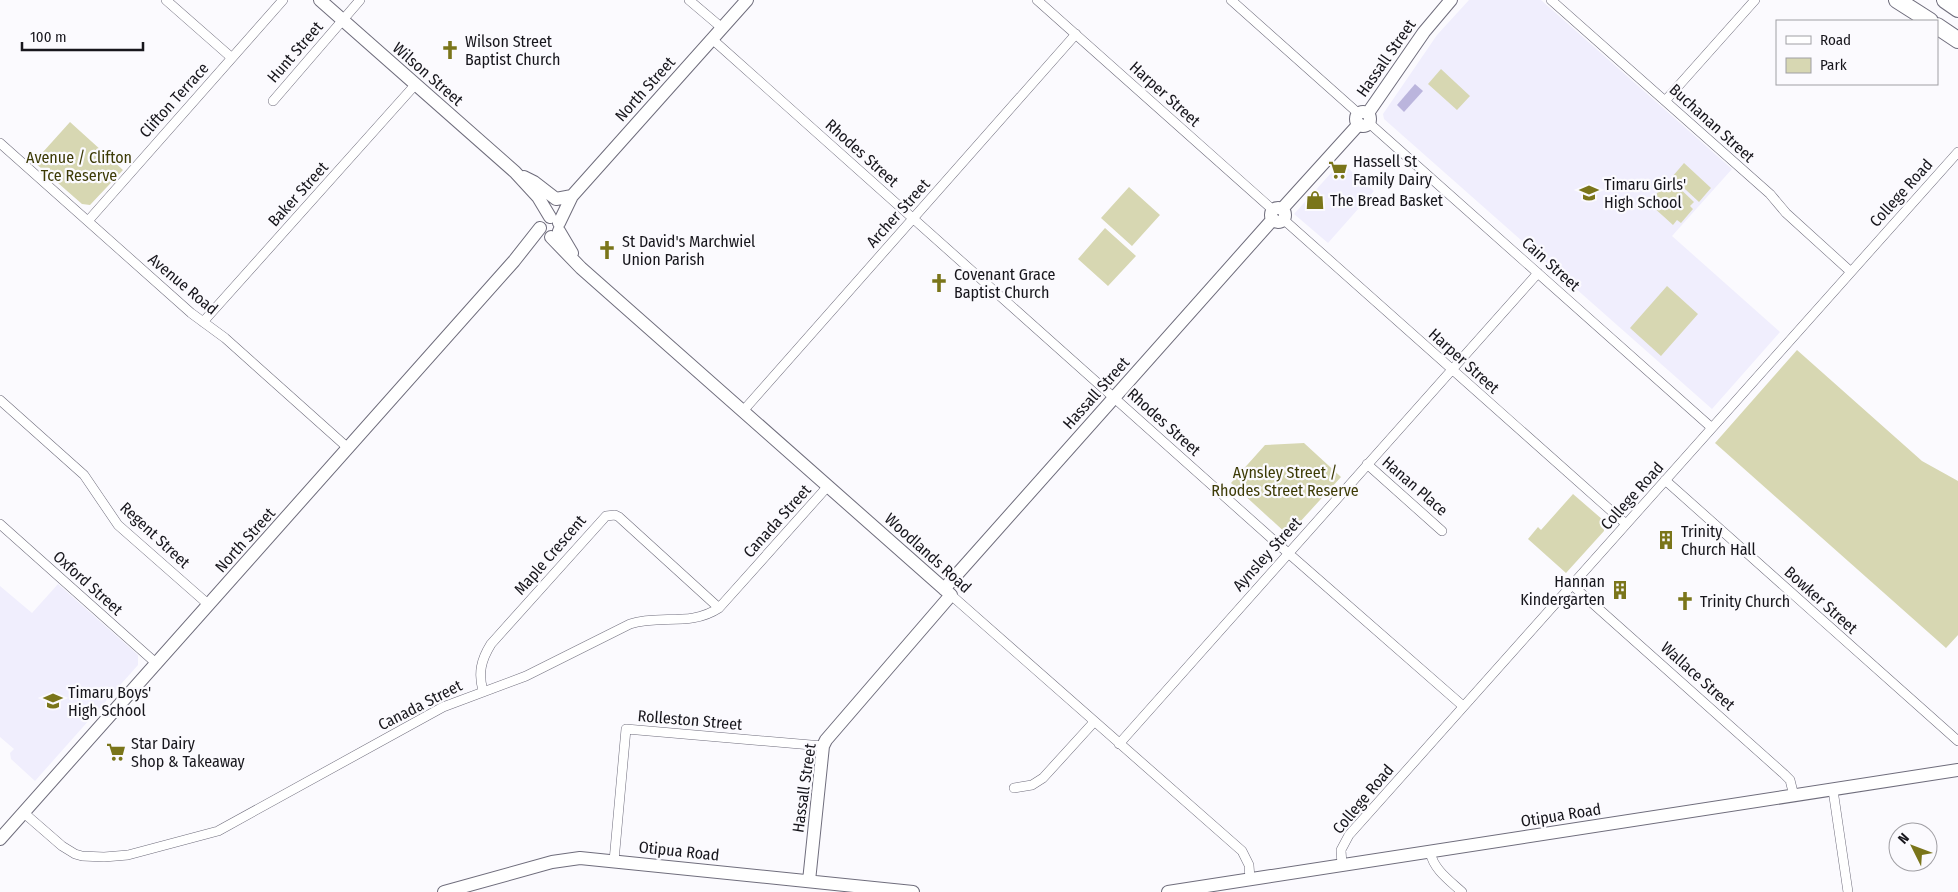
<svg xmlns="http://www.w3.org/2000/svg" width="1958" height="892" font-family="'Fira Sans Condensed',sans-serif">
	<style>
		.built { fill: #f0eefd }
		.green { fill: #d7d7b2 }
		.water { fill: #bbb5dd }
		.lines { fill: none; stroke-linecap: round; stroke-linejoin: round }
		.street-casing { stroke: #6f6d7c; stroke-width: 10 }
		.secondary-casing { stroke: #6f6d7c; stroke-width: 14 }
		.highway-casing { stroke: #6f6d7c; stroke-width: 18 }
		.street { stroke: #fff; stroke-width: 9 }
		.secondary { stroke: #fff; stroke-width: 12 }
		.highway { stroke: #fff; stroke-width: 16 }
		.labels { text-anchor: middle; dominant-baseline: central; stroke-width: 4.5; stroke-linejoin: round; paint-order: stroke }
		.poi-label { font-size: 16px; fill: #17161c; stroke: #fbfafe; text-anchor: start }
		.street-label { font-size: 16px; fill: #17161c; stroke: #fbfafe }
		.park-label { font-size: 16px; fill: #3d3b06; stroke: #fbfafe }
	</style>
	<rect width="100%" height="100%" fill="#fbfafe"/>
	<!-- built -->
	<path class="built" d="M1469 0H1541L1732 169 1672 236 1780 332 1712 409 1384 119 1383 114 1437 35Z
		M1341 162 1374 191 1328 243 1294 214Z
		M58 584 138 655V665L35 781 11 759 10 753 14 749 0 737V586L32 613Z"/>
	<!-- green -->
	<path class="green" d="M1441 69 1470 96 1457 110 1428 84Z
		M70 122 123 170 90 205 82 204 34 162Z
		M1684 163 1711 188 1699 202 1672 177Z
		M1673 182 1694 202 1690 206 1693 209 1681 223 1677 220 1673 225 1652 206 1656 201 1653 198 1665 184 1668 187Z
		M1129 187 1160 215 1132 246 1101 218Z
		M1105 228 1136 256 1108 286 1078 259Z
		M1667 286 1698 314 1661 356 1630 328Z
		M1797 350 1922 461 1958 481V635L1946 648 1715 443Z
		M1304 443 1341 477 1288 535 1231 483 1265 445Z
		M1573 494 1603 520 1604 531 1566 573 1528 539 1538 527 1541 530Z"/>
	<!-- water -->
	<path class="water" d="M1415 84 1423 91 1404 112 1397 105Z"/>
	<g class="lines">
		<!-- street casing -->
		<g class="street-casing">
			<path id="street" d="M166 0 232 58
				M689 0 722 28
				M1037 0 1273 210
				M1231 0 1359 114
				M1551 0 1770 194 1786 213 1851 272
				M712 39 1279 545 1463 706
				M273 101 360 0
				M1665 101 1755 0
				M1369 123 1712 428
				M0 143 191 313 225 338 348 448
				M1283 219 1626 524
				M88 221 283 0
				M203 322 415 85
				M0 400 84 475 118 525 209 605
				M743 411 1076 34
				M1367 464 1442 531
				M1665 480 1958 741
				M0 524 157 664
				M1572 585 1784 774 1790 780 1794 796
				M951 595 1242 851 1249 865 1250 879
				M483 691C478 673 481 660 491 644L606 516 615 515 619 517 719 608
				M1119 744 1538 273
				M1014 788 1032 785 1043 778 1094 722
				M1833 790 1848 892
				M24 813 62 846 75 854 82 856 104 857 128 855 218 831 443 707 526 676 630 624C660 614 690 627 719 608L828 486
				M1430 852C1434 870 1449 880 1462 892
				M614 861 626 729 823 746
				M1342 865 1341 850 1349 835 1958 152"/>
		</g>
		<!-- secondary casing -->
		<g class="secondary-casing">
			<path id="secondary" d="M320 0 515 172 538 197 550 217
				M1356 119a7 7 0 1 1 14 0a7 7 0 1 1-14 0Z
				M1368 113 1424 32 1451 0
				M524 177 534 182 556 199 572 196
				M1271 215a7 7 0 1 1 14 0a7 7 0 1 1-14 0Z
				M1282 209 1359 124
				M559 223 572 196 747 0
				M559 231 572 253
				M551 237 581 268 951 595 826 740 823 746 809 881
				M944 589 1273 219
				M0 839 514 261 540 228
				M444 892 552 862 580 858 913 892
				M1168 892 1958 770"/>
		</g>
		<!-- highway casing -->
		<g class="highway-casing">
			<path id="highway" d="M1897 0 1930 21
				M1945 0 1958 9
				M1937 26 1958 40"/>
		</g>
		<!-- street -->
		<use href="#street" class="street"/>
		<!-- secondary -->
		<use href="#secondary" class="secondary"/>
		<!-- highway -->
		<use href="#highway" class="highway"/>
	</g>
	<!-- icons -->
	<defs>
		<g id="church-bare" transform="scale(1.5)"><path d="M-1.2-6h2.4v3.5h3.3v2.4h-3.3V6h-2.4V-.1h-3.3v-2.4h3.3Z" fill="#7a751a" stroke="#fbfafe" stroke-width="2.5" paint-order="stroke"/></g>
		<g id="supermarket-bare" transform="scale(1.5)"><path d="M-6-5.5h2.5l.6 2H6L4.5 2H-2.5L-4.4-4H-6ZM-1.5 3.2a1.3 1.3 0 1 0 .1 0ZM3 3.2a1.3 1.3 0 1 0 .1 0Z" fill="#7a751a" stroke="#fbfafe" stroke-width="2.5" paint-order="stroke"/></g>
		<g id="school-bare" transform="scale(1.5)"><path d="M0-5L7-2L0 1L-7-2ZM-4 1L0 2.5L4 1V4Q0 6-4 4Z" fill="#7a751a" stroke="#fbfafe" stroke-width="2.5" paint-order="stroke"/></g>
		<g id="shop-bare" transform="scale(1.5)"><path d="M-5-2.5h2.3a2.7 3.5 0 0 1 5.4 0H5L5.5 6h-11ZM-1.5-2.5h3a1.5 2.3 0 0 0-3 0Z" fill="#7a751a" stroke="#fbfafe" stroke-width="2.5" paint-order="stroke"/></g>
		<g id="building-bare" transform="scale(1.5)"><path d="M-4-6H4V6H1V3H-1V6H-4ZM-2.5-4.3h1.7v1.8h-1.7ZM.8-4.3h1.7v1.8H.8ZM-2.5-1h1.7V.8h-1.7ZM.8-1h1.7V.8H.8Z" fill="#7a751a" stroke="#fbfafe" stroke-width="2.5" paint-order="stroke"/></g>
	</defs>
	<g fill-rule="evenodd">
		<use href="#church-bare" x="450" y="50"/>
		<use href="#supermarket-bare" x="1338" y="170"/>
		<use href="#school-bare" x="1589" y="193"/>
		<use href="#shop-bare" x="1315" y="200"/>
		<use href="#church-bare" x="607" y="250"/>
		<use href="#church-bare" x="939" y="283"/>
		<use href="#building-bare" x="1666" y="540"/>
		<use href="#building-bare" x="1620" y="590"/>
		<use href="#church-bare" x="1685" y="601"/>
		<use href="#school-bare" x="53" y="701"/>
		<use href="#supermarket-bare" x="116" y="752"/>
	</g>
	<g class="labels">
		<!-- poi labels -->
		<g class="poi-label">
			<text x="465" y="41">Wilson Street<tspan x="465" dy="18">Baptist Church</tspan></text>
			<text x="1353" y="161">Hassell St<tspan x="1353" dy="18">Family Dairy</tspan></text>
			<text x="1604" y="184">Timaru Girls'<tspan x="1604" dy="18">High School</tspan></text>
			<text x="1330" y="200">The Bread Basket</text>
			<text x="622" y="241">St David's Marchwiel<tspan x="622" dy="18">Union Parish</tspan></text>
			<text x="954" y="274">Covenant Grace<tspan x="954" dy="18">Baptist Church</tspan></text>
			<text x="1681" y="531">Trinity<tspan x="1681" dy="18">Church Hall</tspan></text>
			<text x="1605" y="581" text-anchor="end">Hannan<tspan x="1605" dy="18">Kindergarten</tspan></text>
			<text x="1700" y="601">Trinity Church</text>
			<text x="68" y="692">Timaru Boys'<tspan x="68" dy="18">High School</tspan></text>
			<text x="131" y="743">Star Dairy<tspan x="131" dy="18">Shop &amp; Takeaway</tspan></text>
		</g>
		<!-- street labels -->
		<g class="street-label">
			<text transform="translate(295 52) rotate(-49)">Hunt Street</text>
			<text transform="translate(1386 58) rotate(-55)">Hassall Street</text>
			<text transform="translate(428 74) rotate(41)">Wilson Street</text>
			<text transform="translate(645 89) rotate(-48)">North Street</text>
			<text transform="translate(1165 94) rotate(42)">Harper Street</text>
			<text transform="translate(174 100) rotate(-48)">Clifton Terrace</text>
			<text transform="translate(1712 123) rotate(42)">Buchanan Street</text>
			<text transform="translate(862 153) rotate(42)">Rhodes Street</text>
			<text transform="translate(1901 193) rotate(-48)">College Road</text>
			<text transform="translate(298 194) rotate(-48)">Baker Street</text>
			<text transform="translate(898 213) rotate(-48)">Archer Street</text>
			<text transform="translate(1551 264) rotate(42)">Cain Street</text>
			<text transform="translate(183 284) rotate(40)">Avenue Road</text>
			<text transform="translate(1464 361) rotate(42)">Harper Street</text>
			<text transform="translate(1096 393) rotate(-48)">Hassall Street</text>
			<text transform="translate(1164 422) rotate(42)">Rhodes Street</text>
			<text transform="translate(1415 486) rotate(41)">Hanan Place</text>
			<text transform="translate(1632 496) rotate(-48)">College Road</text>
			<text transform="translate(777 521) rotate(-48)">Canada Street</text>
			<text transform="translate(155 535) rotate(43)">Regent Street</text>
			<text transform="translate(245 540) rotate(-48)">North Street</text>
			<text transform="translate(928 553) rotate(42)">Woodlands Road</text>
			<text transform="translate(1267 554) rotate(-48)">Aynsley Street</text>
			<text transform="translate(550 555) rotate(-49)">Maple Crescent</text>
			<text transform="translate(88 583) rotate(42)">Oxford Street</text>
			<text transform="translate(1821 600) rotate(42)">Bowker Street</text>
			<text transform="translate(1698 676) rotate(42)">Wallace Street</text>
			<text transform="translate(420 705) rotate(-27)">Canada Street</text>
			<text transform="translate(690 720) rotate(5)">Rolleston Street</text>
			<text transform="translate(804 788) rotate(-82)">Hassall Street</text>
			<text transform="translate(1363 799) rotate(-50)">College Road</text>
			<text transform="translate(1561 815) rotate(-9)">Otipua Road</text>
			<text transform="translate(679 851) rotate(6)">Otipua Road</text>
		</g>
		<!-- park labels -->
		<g class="park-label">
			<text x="79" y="157">Avenue / Clifton<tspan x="79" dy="18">Tce Reserve</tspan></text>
			<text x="1285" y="472">Aynsley Street /<tspan x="1285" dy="18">Rhodes Street Reserve</tspan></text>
		</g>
	</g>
	<!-- legend -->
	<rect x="1776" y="20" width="162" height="65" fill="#fbfafe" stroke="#a09fa4"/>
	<rect x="1786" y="36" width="25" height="8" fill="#ffffff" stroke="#a09fa4"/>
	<text x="1820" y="45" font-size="15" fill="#17161c">Road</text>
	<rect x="1786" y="58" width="25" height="15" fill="#d7d7b2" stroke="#a09fa4"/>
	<text x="1820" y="70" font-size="15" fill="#17161c">Park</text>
	<!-- north arrow -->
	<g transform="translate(1913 847) rotate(312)"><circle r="24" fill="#fbfafe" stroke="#a09fa4"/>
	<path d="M0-4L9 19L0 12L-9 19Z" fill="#7a751a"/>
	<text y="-8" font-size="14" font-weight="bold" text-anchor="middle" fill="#17161c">N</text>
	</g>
	<!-- scale -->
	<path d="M22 42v8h121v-8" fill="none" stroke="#17161c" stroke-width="2.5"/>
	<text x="30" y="42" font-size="15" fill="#17161c" stroke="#fbfafe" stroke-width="4" paint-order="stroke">100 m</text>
</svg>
